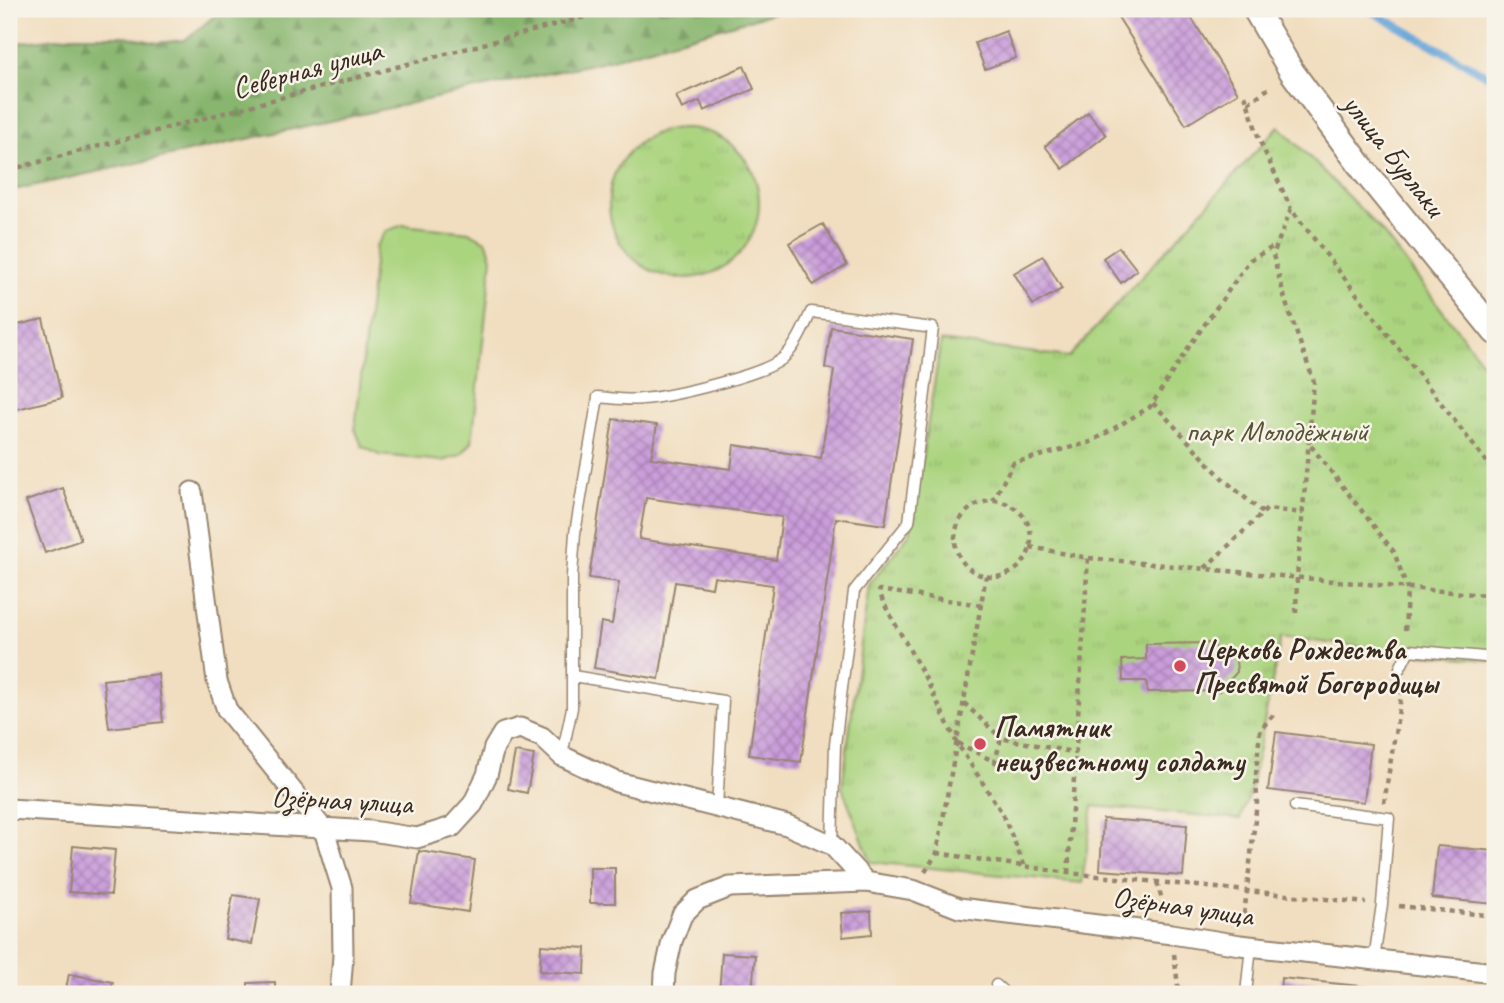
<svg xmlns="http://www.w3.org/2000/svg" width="1504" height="1003" font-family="Caveat,sans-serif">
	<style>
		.grass { fill: url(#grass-tufts); stroke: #737f4e; stroke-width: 2 }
		.forest { fill: url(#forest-firs); stroke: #627046; stroke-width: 2 }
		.garden { fill: #abd47f; stroke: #737f4e; stroke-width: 2 }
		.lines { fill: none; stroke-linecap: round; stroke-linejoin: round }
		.stream { stroke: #66a5d8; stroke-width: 8 }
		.building { fill: url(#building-cross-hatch); fill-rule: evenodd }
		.service-casing { stroke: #96846f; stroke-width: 13 }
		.minor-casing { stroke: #96846f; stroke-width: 23 }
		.tertiary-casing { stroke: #96846f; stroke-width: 28 }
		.path { stroke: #96846f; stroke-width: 4.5; stroke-dasharray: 5 5; stroke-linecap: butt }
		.service { stroke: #fff; stroke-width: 10 }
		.minor { stroke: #fff; stroke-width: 19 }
		.tertiary { stroke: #fff; stroke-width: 24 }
		.poi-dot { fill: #d1495b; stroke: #f7f3e8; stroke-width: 2.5 }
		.labels { text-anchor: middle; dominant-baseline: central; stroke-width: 5; stroke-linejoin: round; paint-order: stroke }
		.street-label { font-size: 30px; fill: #3b2a1e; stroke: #f7f3e8 }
		.park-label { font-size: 30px; fill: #575436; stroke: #f7f3e8 }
		.poi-label { font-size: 30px; font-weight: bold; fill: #3b2a1e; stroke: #f7f3e8; text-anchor: start }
	</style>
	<defs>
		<pattern id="grass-tufts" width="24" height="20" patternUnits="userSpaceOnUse" patternTransform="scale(1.75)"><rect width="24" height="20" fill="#abd47f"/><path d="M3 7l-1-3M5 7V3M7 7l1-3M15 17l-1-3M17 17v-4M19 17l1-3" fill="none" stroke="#94b66d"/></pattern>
		<pattern id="forest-firs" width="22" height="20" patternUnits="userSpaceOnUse" patternTransform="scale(1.75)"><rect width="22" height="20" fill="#88b66e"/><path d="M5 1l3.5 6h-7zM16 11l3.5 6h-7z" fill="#70945a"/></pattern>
		<pattern id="building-cross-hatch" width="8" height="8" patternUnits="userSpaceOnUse" patternTransform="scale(1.75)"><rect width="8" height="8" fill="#ca9ddb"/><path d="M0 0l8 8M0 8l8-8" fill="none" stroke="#a580b1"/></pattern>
	</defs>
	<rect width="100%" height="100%" fill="#f7f3e8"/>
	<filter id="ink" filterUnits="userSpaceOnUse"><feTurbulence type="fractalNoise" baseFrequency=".0143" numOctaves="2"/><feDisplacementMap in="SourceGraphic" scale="14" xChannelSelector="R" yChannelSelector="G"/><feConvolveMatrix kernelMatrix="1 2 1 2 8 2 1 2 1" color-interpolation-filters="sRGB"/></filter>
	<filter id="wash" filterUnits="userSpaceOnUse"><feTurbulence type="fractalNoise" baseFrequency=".00686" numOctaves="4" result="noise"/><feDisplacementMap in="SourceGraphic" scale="28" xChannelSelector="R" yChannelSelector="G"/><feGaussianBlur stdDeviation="1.57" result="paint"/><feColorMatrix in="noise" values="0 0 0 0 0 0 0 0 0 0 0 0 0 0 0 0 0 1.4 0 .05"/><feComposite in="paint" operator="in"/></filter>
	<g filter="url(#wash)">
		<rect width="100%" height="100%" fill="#f1dec0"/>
		<!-- grass -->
		<path class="grass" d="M1279 126 1379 228 1495 379V661L1409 653 1281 637 1251 788 1240 819 1093 806 1082 883 871 862 842 787 869 585 910 533 941 341 1069 357Z
			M609 203a75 75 0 1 1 150 0a75 75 0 1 1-150 0Z"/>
		<!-- forest -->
		<path class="forest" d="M223 9H787L605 61 9 191V44L74 36H124L157 43 185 40Z"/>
		<!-- garden -->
		<path class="garden" d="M403 225 469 232 487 242 492 258 472 442 461 455 443 461 379 455 362 446 355 429 376 246 386 231Z"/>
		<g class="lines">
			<!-- stream -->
			<path class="stream" d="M1367 9 1495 80"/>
		</g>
		<g id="blocks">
			<!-- building -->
			<path class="building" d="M1113 9H1186L1238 93 1186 125Z
				M1006 31 1016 58 985 69 975 43Z
				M744 66 754 89 704 111 700 101 682 109 676 96Z
				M1088 112 1106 135 1063 169 1045 146Z
				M823 224 847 265 813 285 789 243Z
				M1119 247 1137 270 1121 283 1103 258Z
				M1043 256 1062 289 1033 305 1014 273Z
				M43 319 62 398 9 411V327Z
				M831 327 913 339 885 525 836 518 801 762 749 755 773 585 714 577 712 588 675 582 659 679 594 668 601 622 612 624 619 582 589 578 613 419 657 425 651 458 731 469 734 445 821 458 834 370 825 368ZM646 498 782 517 776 560 639 539Z
				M63 488 81 540 45 553 26 501Z
				M1214 643 1217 654 1227 653 1236 660 1237 672 1227 683H1219L1220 691 1148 692 1146 681H1123L1122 660 1146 659V644Z
				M158 674 163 722 109 728 103 680Z
				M1276 732 1371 744 1364 802 1268 790Z
				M515 752 534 755 527 793 508 789Z
				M1103 819 1187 825 1183 876 1100 870Z
				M73 846 115 850 111 895 69 892Z
				M1437 846 1495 851V904L1432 898Z
				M419 851 475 860 468 912 411 903Z
				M590 868H615V903H590Z
				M233 895 260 899 252 944 225 939Z
				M871 911 872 934 843 937 841 913Z
				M541 945 586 948 585 974 540 971Z
				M722 953 755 955 752 994H719Z
				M69 974 113 982 110 994H65Z
				M1281 978 1419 992V994H1280Z
				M275 982V994H248V983Z"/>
		</g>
	</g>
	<g filter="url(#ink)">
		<use href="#blocks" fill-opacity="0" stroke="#96846f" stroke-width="2"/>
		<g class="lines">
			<!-- service casing -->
			<g class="service-casing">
				<path id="service" d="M1400 668 1409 650 1495 658
					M573 676 723 701 717 807
					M562 755 572 708V576L575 533 598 397C612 398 628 401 642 399 669 397 765 375 783 358 796 347 804 327 811 312L933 328 909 522 854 591 835 745 832 845
					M1295 806 1389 818 1382 904 1374 960
					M996 985 1006 994
					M1246 994 1251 946"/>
			</g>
			<!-- minor casing -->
			<g class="minor-casing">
				<path id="minor" d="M192 492 217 681 227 710 324 830 342 888 343 956 340 994
					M9 809 371 831 417 838 452 827 473 804 487 775 494 748 503 733 520 728 542 737 562 756 617 782 787 825 832 845 866 882 913 890 959 908 1172 934 1240 945 1495 973
					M664 994 665 973 672 941 682 915 697 900 730 887 866 882"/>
			</g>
			<!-- tertiary casing -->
			<g class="tertiary-casing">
				<path id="tertiary" d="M1255 9 1292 72 1366 173 1495 332"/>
			</g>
			<!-- path -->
			<path class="path" d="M1245 95 1259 139 1291 209
				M1248 103 1272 86
				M9 170 615 9
				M1153 403 1223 479 1263 513
				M1311 446 1394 552 1407 588 1405 634
				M993 501 1013 463 1091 442 1150 407 1186 351 1250 260 1276 245
				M955 539a38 38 0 1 1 76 0a38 38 0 1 1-76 0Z
				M1030 547 1088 558 1495 596
				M1205 568 1267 509 1303 513
				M981 605 879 590 883 602 927 681 957 743 1002 813 1025 867
				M1296 613 1297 577 1314 382 1287 306 1273 255 1291 209 1495 473
				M964 703 1001 738
				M958 743 995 762 1001 738 1077 753
				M1384 803 1403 684
				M937 853 1068 873 1366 903
				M925 872 937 853 986 576
				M1068 873 1088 558
				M1157 882 1165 911
				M1399 906 1495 916
				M1243 924 1257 802 1256 774 1260 730 1274 714
				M1174 954 1179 994
				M976 994 977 984"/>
			<!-- service -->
			<use href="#service" class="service"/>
			<!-- minor -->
			<use href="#minor" class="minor"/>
			<!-- tertiary -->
			<use href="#tertiary" class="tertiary"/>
		</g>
	</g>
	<!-- markers -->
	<g class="poi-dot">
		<circle cx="1180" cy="666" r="7"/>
		<circle cx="980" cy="744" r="7"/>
	</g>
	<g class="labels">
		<!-- street labels -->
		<g class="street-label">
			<text transform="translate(307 69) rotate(-15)">Северная улица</text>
			<text transform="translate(1394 155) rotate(52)">улица Бурлаки</text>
			<text transform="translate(342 800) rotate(3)">Озёрная улица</text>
			<text transform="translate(1183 906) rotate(8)">Озёрная улица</text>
		</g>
		<!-- park labels -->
		<g class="park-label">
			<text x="1277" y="431">парк Молодёжный</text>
		</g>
		<!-- poi labels -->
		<g class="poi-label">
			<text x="1194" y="649">Церковь Рождества<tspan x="1194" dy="34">Пресвятой Богородицы</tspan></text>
			<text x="994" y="727">Памятник<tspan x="994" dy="34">неизвестному солдату</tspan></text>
		</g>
	</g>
	<!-- margin -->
	<rect width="1504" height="1003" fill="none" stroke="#f7f3e8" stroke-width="35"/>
</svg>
